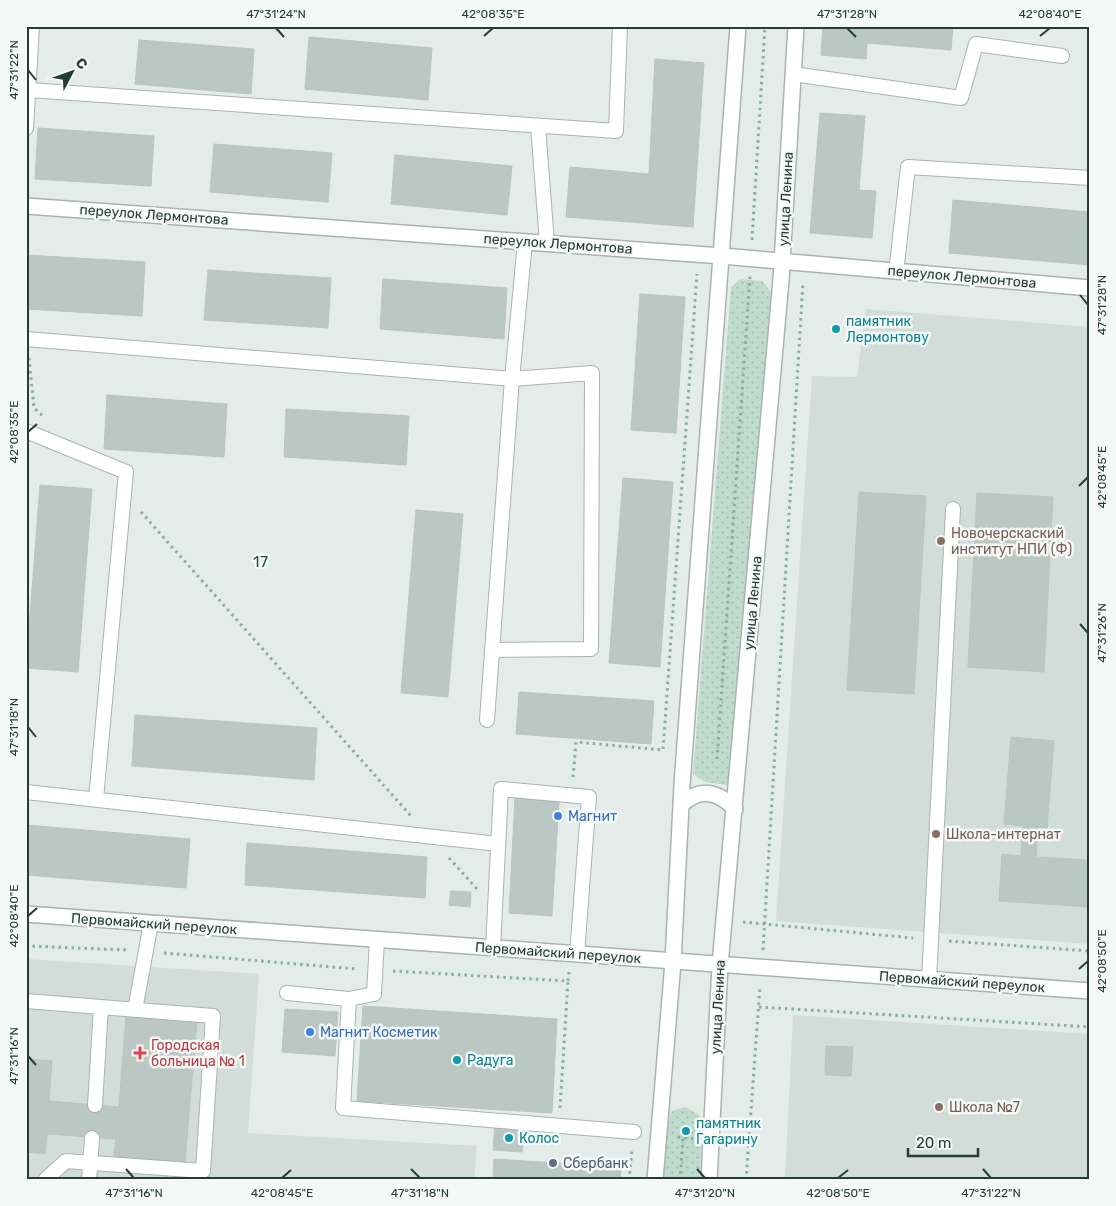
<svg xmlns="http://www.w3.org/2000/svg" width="1116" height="1206" font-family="Rubik,sans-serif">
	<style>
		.built { fill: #d2dcd9 }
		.grass { fill: url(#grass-dots) }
		.building { fill: #bac7c3; stroke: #b7c5c2 }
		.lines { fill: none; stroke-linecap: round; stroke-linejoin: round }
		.service-casing { stroke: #a7b4b1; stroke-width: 16 }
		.minor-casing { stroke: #a7b4b1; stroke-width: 18 }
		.tertiary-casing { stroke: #a7b4b1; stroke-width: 18 }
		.path { stroke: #88aca7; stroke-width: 3; stroke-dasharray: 2.5 4; stroke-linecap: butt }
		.service { stroke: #fff; stroke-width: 14 }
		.minor { stroke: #fff; stroke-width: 15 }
		.tertiary { stroke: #fff; stroke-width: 15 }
		.ticks { fill: none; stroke: #253c39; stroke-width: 2 }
		.culture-dot { fill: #0f9aa8; stroke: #f4f9f7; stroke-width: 2 }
		.education-dot { fill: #8d6e63; stroke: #f4f9f7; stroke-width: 2 }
		.shop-dot { fill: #3f7fe0; stroke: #f4f9f7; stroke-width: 2 }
		.health-dot { fill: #e0444e; stroke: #f4f9f7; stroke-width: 2 }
		.service-dot { fill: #5c6f8a; stroke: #f4f9f7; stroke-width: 2 }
		.labels { text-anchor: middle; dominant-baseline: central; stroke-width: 5; stroke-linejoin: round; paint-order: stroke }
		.street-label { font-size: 14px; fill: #253c39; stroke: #f4f9f7 }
		.culture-label { font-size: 14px; fill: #0d838f; stroke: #f4f9f7; text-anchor: start }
		.education-label { font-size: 14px; fill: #785e54; stroke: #f4f9f7; text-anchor: start }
		.shop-label { font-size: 14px; fill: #366cbe; stroke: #f4f9f7; text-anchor: start }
		.health-label { font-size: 14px; fill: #be3a42; stroke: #f4f9f7; text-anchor: start }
		.service-label { font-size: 14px; fill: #4e5e75; stroke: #f4f9f7; text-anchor: start }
		.neighbourhood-label { font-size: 15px; letter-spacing: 1px; fill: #234c49; stroke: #f4f9f7 }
		.neatline { fill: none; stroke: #253c39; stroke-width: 2 }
		.ticks-label { font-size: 12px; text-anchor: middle; fill: #253c39 }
	</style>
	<defs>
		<pattern id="grass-dots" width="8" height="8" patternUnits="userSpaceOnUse" patternTransform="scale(1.25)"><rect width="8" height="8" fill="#bfdbcb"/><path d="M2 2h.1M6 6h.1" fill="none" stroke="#a4bdaf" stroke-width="1.8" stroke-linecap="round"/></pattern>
	</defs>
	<rect width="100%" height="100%" fill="#e4ecea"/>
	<!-- built -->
	<path class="built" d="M866 309 1090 327V944L776 921 812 376 857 377Z
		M26 959 259 974 248 1133 477 1146 474 1180H26Z
		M793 1015 1090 1034V1180H785Z"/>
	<!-- grass -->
	<path class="grass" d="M740 279 762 281 771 292 736 777 727 785 705 782 693 774 731 287Z
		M685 1107 699 1115 703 1126 699 1180H662L666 1124 672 1111Z"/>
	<!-- building -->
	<path class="building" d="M823 26H953L951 50 867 43 866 59 821 55Z
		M309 37 432 48 428 100 305 89Z
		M139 40 254 49 251 94 135 84Z
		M655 59 704 63 693 227 566 217 570 167 649 174Z
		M820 113 865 116 859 190 876 191 872 238 810 233Z
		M38 128 154 136 151 186 35 179Z
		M214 144 332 153 328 202 210 192Z
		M395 155 512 166 507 215 391 204Z
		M953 200 1090 212V265L949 253Z
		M26 255 145 262 142 316 26 309Z
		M208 270 331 278 328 328 204 320Z
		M383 279 507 288 504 339 380 329Z
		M640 294 685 297 676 433 631 430Z
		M107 395 227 404 224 457 104 449Z
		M286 409 409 416 406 465 284 457Z
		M623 478 673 482 660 667 609 663Z
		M40 485 92 489 78 672 26 668Z
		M859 492 926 496 914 694 847 690Z
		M977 493 1053 497 1044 672 968 667Z
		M416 510 463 514 448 697 401 693Z
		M519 692 654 701 651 744 516 734Z
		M135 715 317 728 314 780 132 766Z
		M1011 737 1054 741 1047 828 1038 827 1036 857 1090 860V907L999 901 1002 854 1021 856 1023 826 1004 824Z
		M515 798 559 801 552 916 509 913Z
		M26 825 190 839 186 888 26 875Z
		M247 843 427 857 425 898 245 885Z
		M451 891 471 892 470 907 449 905Z
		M363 1006 557 1019 552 1113 357 1101Z
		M285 1009 338 1012 335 1056 282 1052Z
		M126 1015 197 1020 185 1162 114 1156 116 1139 47 1134 45 1154 26 1152V1059L52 1061 49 1101 119 1107Z
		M826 1046 853 1047 851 1076 825 1075Z
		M495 1123 524 1125 522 1152 493 1150Z
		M494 1159 621 1167 620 1180H493Z"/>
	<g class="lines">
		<!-- service casing -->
		<g class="service-casing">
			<path id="service" d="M793 74 961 98 976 44 1062 56
				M29 90 616 131 620 26
				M538 126 547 243
				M26 128 32 26
				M897 264 908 167 1090 178
				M26 339 512 379 525 242
				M26 431 126 472 96 799
				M487 720 512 379 592 373 591 649 492 650
				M26 792 498 844
				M493 948 501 789 589 797 577 954
				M929 980 953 509
				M287 993 349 999 343 1108 634 1132
				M349 999 374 994 377 940
				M26 1001 213 1016 203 1171 66 1161 45 1180
				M135 1010 151 923
				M95 1105 101 1007
				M89 1180 92 1138"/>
		</g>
		<!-- minor casing -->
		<g class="minor-casing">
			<path id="minor" d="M26 206 722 256 1090 288
				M681 805C700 787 718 791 735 809
				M655 1180 673 962 682 785 738 26
				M709 1180 720 965 781 280 796 26"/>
		</g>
		<!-- tertiary casing -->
		<g class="tertiary-casing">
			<path id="tertiary" d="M26 914 1090 991"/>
		</g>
		<!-- path -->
		<path class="path" d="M752 240 765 26
			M29 358 34 408 44 417
			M141 512 411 816
			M717 759 750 276
			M573 777 576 742 663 750 697 274
			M449 858 478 890
			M743 922 913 938
			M949 941 1090 951
			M26 946 128 950
			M763 950 803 282
			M164 953 357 969
			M393 971 568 981 569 972
			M759 1007 1090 1027
			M560 1108 568 981
			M678 1137 694 1139
			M730 1142 748 1144
			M629 1180 632 1151
			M680 1180 683 1138
			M746 1180 760 986"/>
		<!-- service -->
		<use href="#service" class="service"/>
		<!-- minor -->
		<use href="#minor" class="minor"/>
		<!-- tertiary -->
		<use href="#tertiary" class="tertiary"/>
	</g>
	<!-- ticks -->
	<path class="ticks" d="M276 28 284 37M847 28 856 37M484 36 493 28M1040 36 1050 28M28 70 36 80M1080 295 1088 305M28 432 37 424M1079 486 1088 477M1080 624 1088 633M28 727 36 737M28 916 37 908M1079 969 1088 961M28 1056 36 1065M126 1169 134 1178M411 1169 420 1178M697 1169 705 1178M983 1169 991 1178M282 1178 291 1170M838 1178 848 1170"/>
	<!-- markers -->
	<g class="culture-dot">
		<circle cx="836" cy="329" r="5"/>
		<circle cx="457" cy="1060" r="5"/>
		<circle cx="686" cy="1131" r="5"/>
		<circle cx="509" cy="1138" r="5"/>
	</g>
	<g class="education-dot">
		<circle cx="941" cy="541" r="5"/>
		<circle cx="936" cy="834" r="5"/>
		<circle cx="939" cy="1107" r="5"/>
	</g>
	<g class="shop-dot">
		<circle cx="558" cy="816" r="5"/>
		<circle cx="310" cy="1032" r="5"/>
	</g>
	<path class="health-dot" d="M137.5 1045.5h5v5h5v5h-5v5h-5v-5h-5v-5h5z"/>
	<circle class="service-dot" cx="553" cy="1163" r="5"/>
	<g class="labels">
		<!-- street labels -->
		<g class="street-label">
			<text transform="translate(786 199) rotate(-87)">улица Ленина</text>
			<text transform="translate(154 215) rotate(4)">переулок Лермонтова</text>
			<text transform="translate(558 244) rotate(4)">переулок Лермонтова</text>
			<text transform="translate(962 277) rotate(5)">переулок Лермонтова</text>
			<text transform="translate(753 603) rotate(-85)">улица Ленина</text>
			<text transform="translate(154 924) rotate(4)">Первомайский переулок</text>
			<text transform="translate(558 953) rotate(4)">Первомайский переулок</text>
			<text transform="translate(962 982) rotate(4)">Первомайский переулок</text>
			<text transform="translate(718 1007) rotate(-87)">улица Ленина</text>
		</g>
		<!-- culture labels -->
		<g class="culture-label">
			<text x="846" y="321">памятник<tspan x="846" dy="16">Лермонтову</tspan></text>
			<text x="467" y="1060">Радуга</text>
			<text x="696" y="1123">памятник<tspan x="696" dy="16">Гагарину</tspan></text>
			<text x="519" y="1138">Колос</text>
		</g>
		<!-- education labels -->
		<g class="education-label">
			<text x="951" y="533">Новочерскаский<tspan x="951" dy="16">институт НПИ (Ф)</tspan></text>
			<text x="946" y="834">Школа-интернат</text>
			<text x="949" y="1107">Школа №7</text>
		</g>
		<!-- shop labels -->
		<g class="shop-label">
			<text x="568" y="816">Магнит</text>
			<text x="320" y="1032">Магнит Косметик</text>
		</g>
		<!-- health labels -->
		<g class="health-label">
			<text x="151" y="1045">Городская<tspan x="151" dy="16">больница № 1</tspan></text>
		</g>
		<!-- service labels -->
		<g class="service-label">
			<text x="563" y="1163">Сбербанк</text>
		</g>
		<!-- neighbourhood labels -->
		<g class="neighbourhood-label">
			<text x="261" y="562">17</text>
		</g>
	</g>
	<!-- border -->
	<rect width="1116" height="1206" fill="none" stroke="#f4f9f7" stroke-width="55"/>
	<!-- north arrow -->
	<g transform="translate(72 72) rotate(49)" stroke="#f4f9f7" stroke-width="4" paint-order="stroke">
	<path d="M0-4L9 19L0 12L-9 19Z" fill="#253c39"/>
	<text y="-8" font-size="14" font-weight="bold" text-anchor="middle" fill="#253c39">С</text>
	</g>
	<!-- scale -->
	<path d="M908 1148v8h70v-8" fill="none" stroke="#253c39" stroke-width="2.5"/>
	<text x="916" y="1148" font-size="15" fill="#253c39" stroke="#f4f9f7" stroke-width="4" paint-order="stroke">20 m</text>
	<rect x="28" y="28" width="1060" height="1150" class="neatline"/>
	<g class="ticks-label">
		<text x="276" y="18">47°31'24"N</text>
		<text x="493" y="18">42°08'35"E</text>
		<text x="847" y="18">47°31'28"N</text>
		<text x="1050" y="18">42°08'40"E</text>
		<text transform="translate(14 70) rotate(-90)" y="4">47°31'22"N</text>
		<text transform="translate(1102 305) rotate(-90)" y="4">47°31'28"N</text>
		<text transform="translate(14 432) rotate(-90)" y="4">42°08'35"E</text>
		<text transform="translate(1102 477) rotate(-90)" y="4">42°08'45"E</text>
		<text transform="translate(1102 633) rotate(-90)" y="4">47°31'26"N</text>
		<text transform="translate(14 727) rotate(-90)" y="4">47°31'18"N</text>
		<text transform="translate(14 916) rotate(-90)" y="4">42°08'40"E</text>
		<text transform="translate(1102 961) rotate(-90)" y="4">42°08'50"E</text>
		<text transform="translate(14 1056) rotate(-90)" y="4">47°31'16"N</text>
		<text x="134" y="1197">47°31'16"N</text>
		<text x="282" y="1197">42°08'45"E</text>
		<text x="420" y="1197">47°31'18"N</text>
		<text x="705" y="1197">47°31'20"N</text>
		<text x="838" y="1197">42°08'50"E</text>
		<text x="991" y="1197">47°31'22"N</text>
	</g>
</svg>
